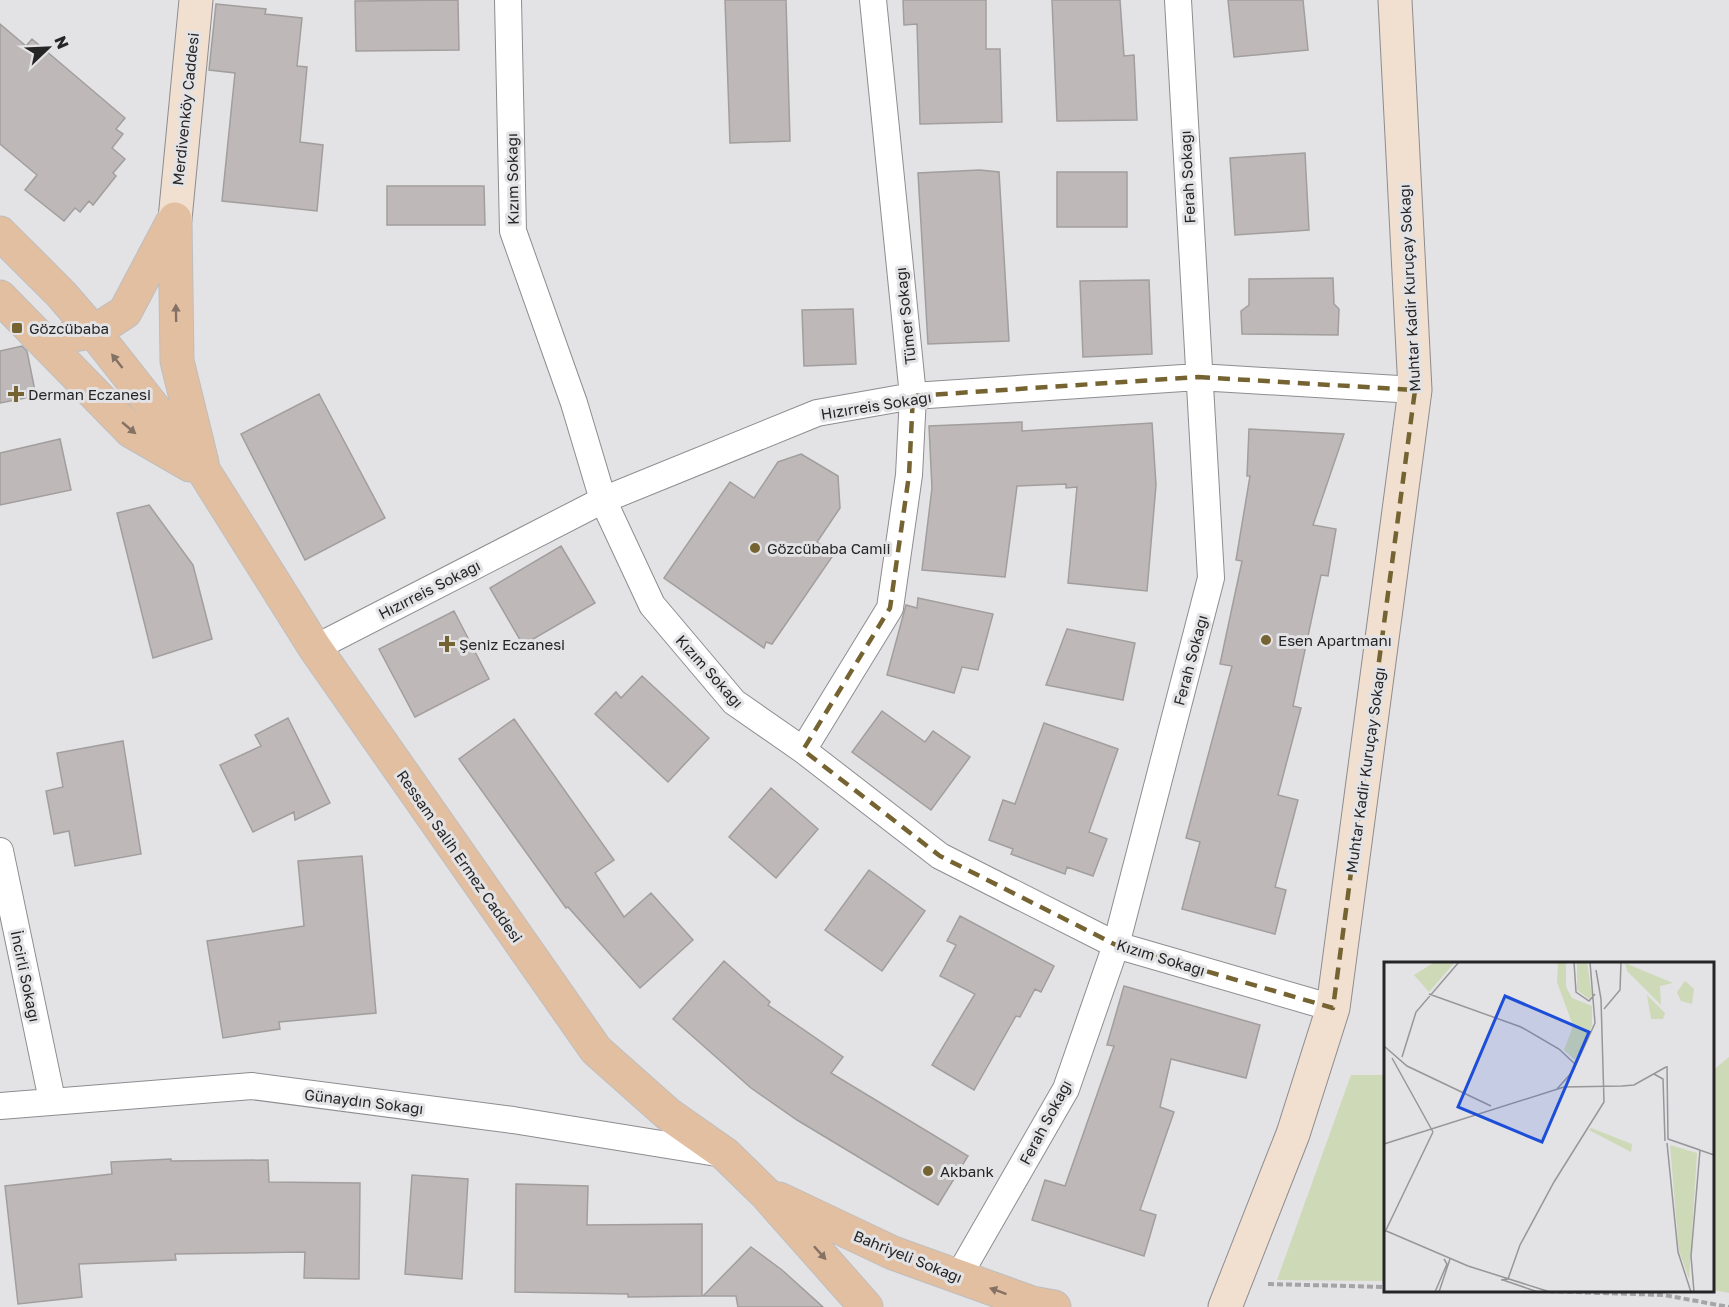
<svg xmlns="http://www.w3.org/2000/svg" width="1729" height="1307" font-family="'Golos Text',sans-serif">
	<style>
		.green { fill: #ced9b7 }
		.building { fill: #beb9b8; stroke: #a29e9d; stroke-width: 1.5 }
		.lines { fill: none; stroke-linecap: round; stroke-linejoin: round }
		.street-casing { stroke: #8e8c8f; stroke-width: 28 }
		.secondary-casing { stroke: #8e8c8f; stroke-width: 35 }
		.primary-casing { stroke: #bebebe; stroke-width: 35 }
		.path { stroke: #a4a3a5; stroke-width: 4; stroke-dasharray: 6 3; stroke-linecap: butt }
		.street { stroke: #fff; stroke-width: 26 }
		.secondary { stroke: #f1dfd0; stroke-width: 33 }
		.primary { stroke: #e3bfa2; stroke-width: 33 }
		.oneway { fill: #847264 }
		.marked { fill: none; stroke: #756432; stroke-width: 4.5; stroke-dasharray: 12 8; stroke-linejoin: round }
		.poi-dot { fill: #756432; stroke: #e3e2e5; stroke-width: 2 }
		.labels { text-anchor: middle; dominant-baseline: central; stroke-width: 6; stroke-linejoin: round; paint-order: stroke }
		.street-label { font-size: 15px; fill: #262526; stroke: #e3e2e5 }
		.poi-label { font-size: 15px; fill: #262526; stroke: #e3e2e5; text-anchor: start }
		.inset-road { fill: none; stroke: #979699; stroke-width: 1.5 }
		.view { fill: #1d4ed8; fill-opacity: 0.15; stroke: #1d4ed8; stroke-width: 3 }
		.inset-edge { fill: none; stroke: #262526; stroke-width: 3 }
	</style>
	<rect width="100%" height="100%" fill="#e3e2e5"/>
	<!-- green -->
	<path class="green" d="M1729 1057V1293L1713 1290 1712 1071Z
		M1351 1075H1385V1281L1277 1280Z"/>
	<!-- building -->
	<path class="building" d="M458 0 459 50 356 51 355 1Z
		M725 0H786L790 141 730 143Z
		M903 0H986V49H1000L1002 122 920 124 917 24 904 25Z
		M1052 0H1120L1124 56 1134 55 1137 120 1057 121Z
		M1228 0H1303L1308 50 1234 57Z
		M216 4 266 9 265 14 302 18 297 66 307 67 300 142 323 145 317 211 222 201 235 73 209 70Z
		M0 24 26 46 32 39 125 118 116 129 123 134 112 148 125 159 113 173 116 176 93 205 89 201 80 212 75 208 64 221 25 190 37 175 0 144Z
		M1305 153 1309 230 1235 235 1230 158Z
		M980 170 999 172 1009 341 928 344 918 173Z
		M1057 172H1127V227H1057Z
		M387 186H484L485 225H387Z
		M1333 278 1334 304 1339 309 1338 335 1242 334 1241 311 1249 305V279Z
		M1149 280 1152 354 1083 357 1080 281Z
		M853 309 856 364 804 366 802 310Z
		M22 346 27 351 36 396 0 403V351Z
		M319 394 385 518 305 560 241 434Z
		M1022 422V431L1152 423 1156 485 1147 591 1068 583 1077 487 1066 488V484L1017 486 1005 577 922 570 932 488 929 426Z
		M1249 429 1344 434 1313 525 1336 529 1328 576 1321 575 1293 706 1301 708 1278 795 1298 800 1275 887 1286 890 1275 934 1182 909 1200 842 1186 838 1232 666 1220 664 1242 561 1236 560 1250 476H1247Z
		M60 439 71 490 0 505V453Z
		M801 454 838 476 840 508 817 542 834 554 772 644 766 642 764 648 664 578 730 482 754 498 778 462Z
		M149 505 193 565 212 639 153 658 117 513Z
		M561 546 595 603 523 645 490 588Z
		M918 598 993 614 978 670 962 667 954 693 887 675 906 605 917 608Z
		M454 611 489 679 415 717 379 649Z
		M1067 629 1135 643 1123 700 1046 685Z
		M642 676 709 738 668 782 595 714 616 692 621 698Z
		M882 711 925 742 933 731 970 757 931 810 852 752Z
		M288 718 330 803 295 820 294 812 253 832 220 765 261 746 255 735Z
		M514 719 614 860 595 873 624 917 651 893 693 940 640 988 568 907 566 908 459 759Z
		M1044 723 1118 749 1089 832 1107 839 1093 876 1067 867 1065 874 1011 854 1013 849 989 840 1003 800 1015 804Z
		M123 741 141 854 75 866 69 831 54 834 46 791 63 787 57 753Z
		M771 788 818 829 776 878 729 837Z
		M362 856 376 1013 279 1022 280 1029 223 1038 207 941 304 926 298 861Z
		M869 870 925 911 882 971 825 930Z
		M960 916 1054 966 1041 992 1035 989 1020 1017 1016 1016 974 1090 932 1065 975 994 940 976 956 945 947 941Z
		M724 961 770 1002 768 1005 843 1057 831 1073 968 1156 938 1205 797 1120 751 1088 673 1019Z
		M1124 986 1260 1025 1246 1078 1171 1059 1160 1107 1174 1112 1140 1210 1156 1215 1144 1256 1032 1220 1045 1180 1065 1186 1114 1046 1107 1045Z
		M171 1159V1161L268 1160 269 1182 360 1183 359 1279 304 1278 305 1252 175 1254 176 1260 79 1264 82 1297 18 1304 5 1186 112 1174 111 1162Z
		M412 1175 468 1179 462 1279 405 1274Z
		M516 1184 588 1186 587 1225 702 1224V1296L628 1297V1294L515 1292Z
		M751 1247 782 1270 823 1307H738L736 1296H703Z"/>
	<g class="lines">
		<!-- street casing -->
		<g class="street-casing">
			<path id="street" d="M508 0 513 231 574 403 603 500 652 605 734 702 803 750 940 856 1116 945 1333 1008
				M315 648 603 500 817 413 913 396 1198 377 1415 390
				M803 750 890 608 909 475 913 396 873 0
				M0 851 52 1100
				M0 1106 252 1086 513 1120 723 1154
				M958 1277 1066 1089 1116 945 1211 578 1178 0"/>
		</g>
		<!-- secondary casing -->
		<g class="secondary-casing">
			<path id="secondary" d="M175 219 196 0
				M1225 1307 1293 1134 1333 1008 1415 390 1395 0"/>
		</g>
		<!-- primary casing -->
		<g class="primary-casing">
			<path id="primary" d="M175 219 177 361 202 463
				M0 233 61 294 94 332 205 473 315 648 596 1050 668 1114 725 1154 766 1194 866 1307
				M0 297 131 431 190 465
				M73 335 94 332 125 312 172 223
				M779 1199 893 1253 1032 1303 1054 1307"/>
		</g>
		<!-- path -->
		<path class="path" d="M1268 1284 1386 1287
			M1513 1290 1664 1295 1729 1307"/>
		<!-- street -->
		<use href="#street" class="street"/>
		<!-- secondary -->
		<use href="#secondary" class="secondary"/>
		<!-- primary -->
		<use href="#primary" class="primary"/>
	</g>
	<!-- one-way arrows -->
	<defs><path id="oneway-solid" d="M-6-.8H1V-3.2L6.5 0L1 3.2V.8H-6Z" transform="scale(1.5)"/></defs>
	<g class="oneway">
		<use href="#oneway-solid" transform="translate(176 313) rotate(-91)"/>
		<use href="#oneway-solid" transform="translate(117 361) rotate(-128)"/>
		<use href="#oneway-solid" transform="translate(129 428) rotate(40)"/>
		<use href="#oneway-solid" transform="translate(820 1253) rotate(48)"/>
		<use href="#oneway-solid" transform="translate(998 1291) rotate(-160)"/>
	</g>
	<!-- marked area -->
	<path class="marked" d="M1198 377 1415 390 1333 1008 1116 945 940 856 803 750 890 608 909 475 913 396Z"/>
	<!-- markers -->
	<g class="poi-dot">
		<rect x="11" y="322" width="12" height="12" rx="3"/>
		<path d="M13 385h6v6h6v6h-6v6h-6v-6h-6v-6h6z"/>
		<circle cx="755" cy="548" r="6"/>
		<circle cx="1266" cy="640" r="6"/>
		<path d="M444 635h6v6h6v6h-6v6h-6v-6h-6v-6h6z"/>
		<circle cx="928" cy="1171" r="6"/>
	</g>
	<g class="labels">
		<!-- street labels -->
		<g class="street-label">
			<text transform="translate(185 109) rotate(-84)">Merdivenköy Caddesi</text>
			<text transform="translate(1187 177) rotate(-93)">Ferah Sokağı</text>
			<text transform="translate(512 179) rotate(-91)">Kızım Sokağı</text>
			<text transform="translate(1409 288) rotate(-93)">Muhtar Kadir Kuruçay Sokağı</text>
			<text transform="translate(905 316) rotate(-96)">Tümer Sokağı</text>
			<text transform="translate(876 405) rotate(-9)">Hızırreis Sokağı</text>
			<text transform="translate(429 589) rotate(-27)">Hızırreis Sokağı</text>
			<text transform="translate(1190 660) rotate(-75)">Ferah Sokağı</text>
			<text transform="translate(710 671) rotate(48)">Kızım Sokağı</text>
			<text transform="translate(1365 770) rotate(-82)">Muhtar Kadir Kuruçay Sokağı</text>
			<text transform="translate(460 856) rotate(55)">Ressam Salih Ermez Caddesi</text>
			<text transform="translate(1161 957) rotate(17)">Kızım Sokağı</text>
			<text transform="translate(26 976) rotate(78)">İncirli Sokağı</text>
			<text transform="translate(364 1101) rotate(7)">Günaydın Sokağı</text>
			<text transform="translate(1045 1122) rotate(-62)">Ferah Sokağı</text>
			<text transform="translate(908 1256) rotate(22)">Bahriyeli Sokağı</text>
		</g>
		<!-- poi labels -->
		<g class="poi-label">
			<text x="29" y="328">Gözcübaba</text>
			<text x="28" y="394">Derman Eczanesi</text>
			<text x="767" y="548">Gözcübaba Camii</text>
			<text x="1278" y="640">Esen Apartmanı</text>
			<text x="459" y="644">Şeniz Eczanesi</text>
			<text x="940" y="1171">Akbank</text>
		</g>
	</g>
	<!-- overview -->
	<g transform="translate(1384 962)">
		<rect width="330" height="330" fill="#e3e2e5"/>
		<path d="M51 0H71L45 30 30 13ZM174 0H182V25L188 36 208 44V64L191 98 180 88 189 64 173 20ZM193 0H203L208 34 205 37 193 28ZM241 1 289 21 276 24 277 43 243 9ZM301 19 310 27 308 42 297 39 293 30ZM263 33 281 51 279 57H267ZM207 166 248 182 247 190 205 168ZM286 183 313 191 305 317 295 289Z" fill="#ced9b7"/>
		<path class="inset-road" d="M190 0 192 30 205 39 211 32M45 32 137 65 175 87 192 103M220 47 236 28 237 0M0 84 23 104 107 144M18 95 32 50 75 0M8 96 49 170M283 104 284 177 316 188M270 112 279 117 281 179M238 124 250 123 282 105M173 127 189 109 211 61 206 0M284 177 330 193M283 181 294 290 307 330M0 182 180 125 238 124M0 268 84 304 166 330M1 270 49 170M117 318 124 317 136 283 170 220 220 140 217 37 212 8M119 318 154 330M51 330 63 302 60 297M55 330 66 297M310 330 307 294 316 188"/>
		<path class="view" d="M121 34 205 70 158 180 74 145Z"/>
		<rect width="330" height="330" class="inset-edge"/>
	</g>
	<!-- north arrow -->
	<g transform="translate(48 48) rotate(67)" stroke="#e3e2e5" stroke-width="4.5" paint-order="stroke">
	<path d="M0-4.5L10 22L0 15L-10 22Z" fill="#262526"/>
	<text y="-9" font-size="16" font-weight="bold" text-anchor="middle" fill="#262526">N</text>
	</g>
</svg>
